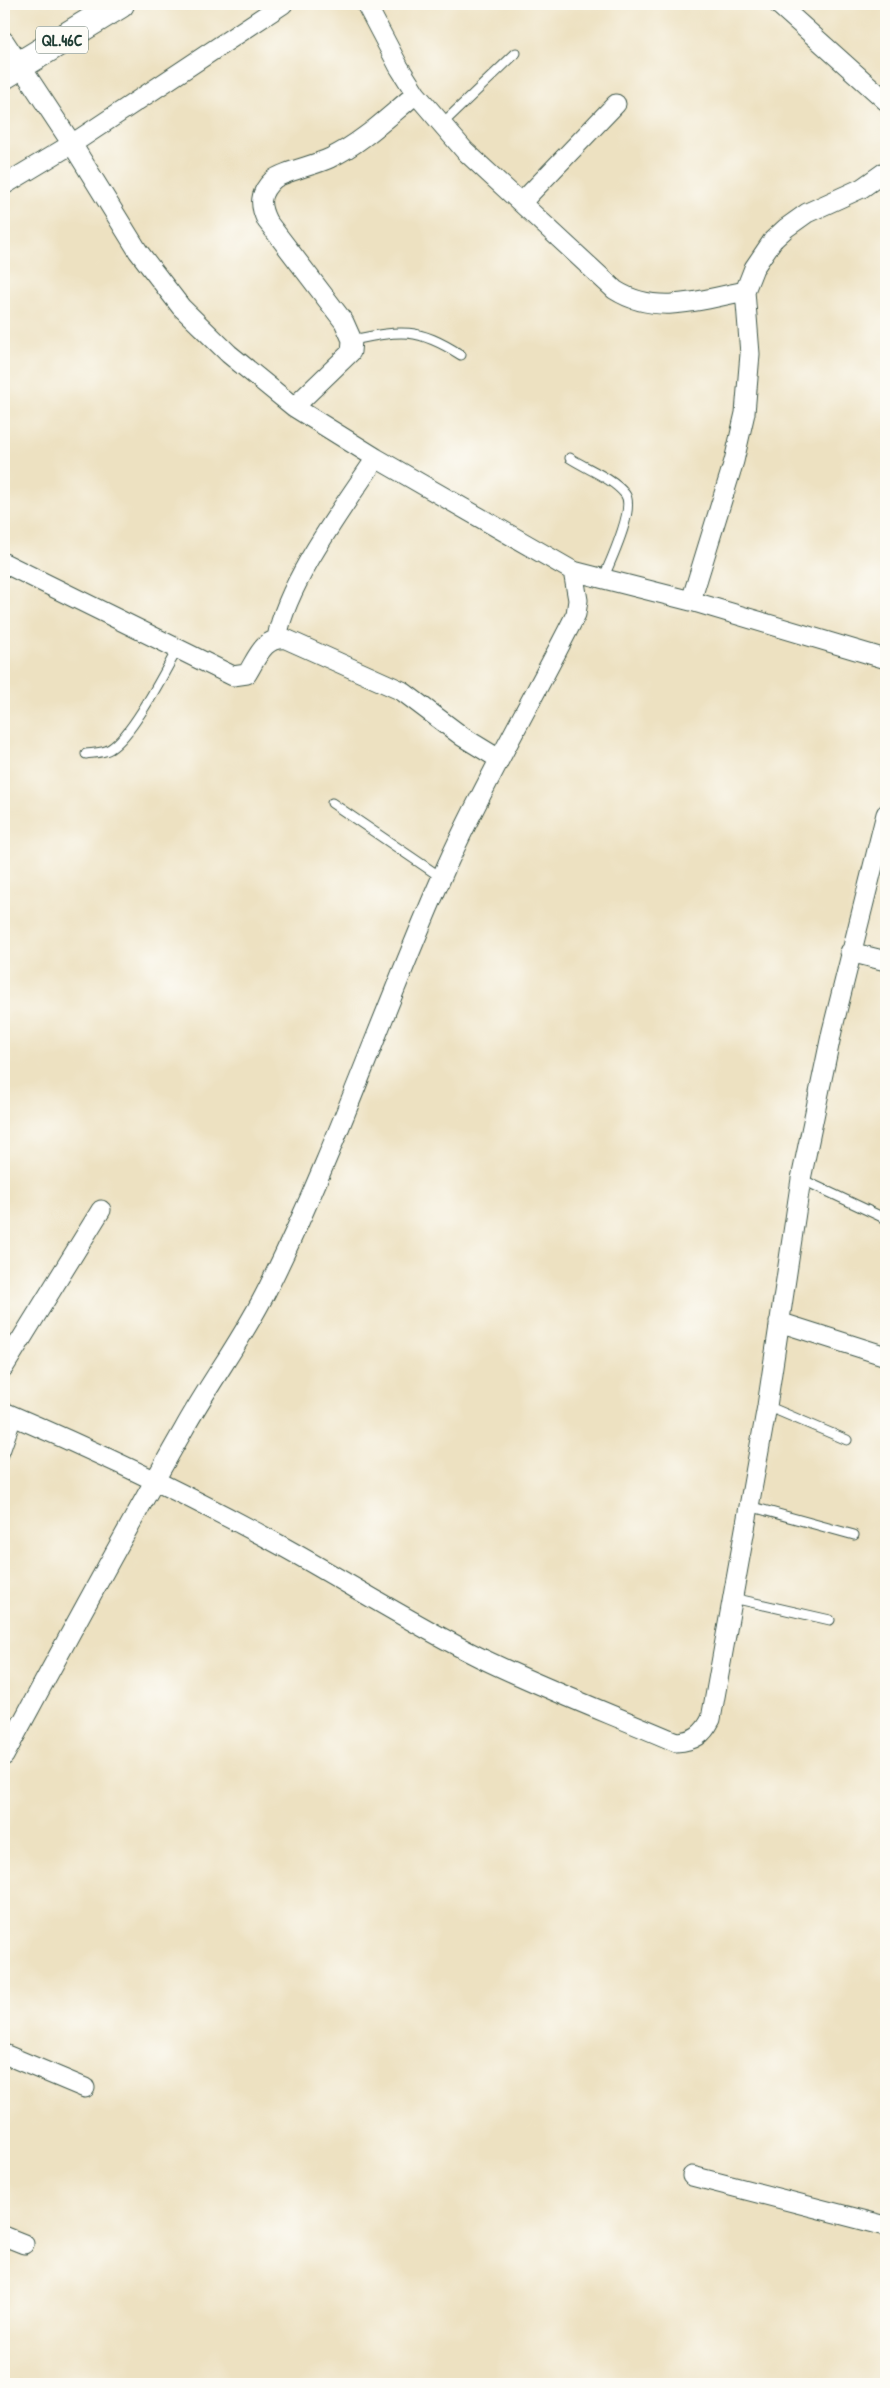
<svg xmlns="http://www.w3.org/2000/svg" width="890" height="2388" font-family="'Patrick Hand',sans-serif">
	<style>
		.lines { fill: none; stroke-linecap: round; stroke-linejoin: round }
		.service-casing { stroke: #3e5649; stroke-width: 11 }
		.minor-casing { stroke: #3e5649; stroke-width: 21 }
		.primary-casing { stroke: #3e5649; stroke-width: 30 }
		.service { stroke: #fff; stroke-width: 9 }
		.minor { stroke: #fff; stroke-width: 19 }
		.primary { stroke: #fff; stroke-width: 28 }
		.labels { text-anchor: middle; dominant-baseline: central; stroke-width: 4; stroke-linejoin: round; paint-order: stroke }
		.shield { fill: #fdfcf7; stroke: #62766e; stroke-width: 1 }
		.shield-label { font-size: 16px; font-weight: bold; fill: #1f3d34 }
	</style>
	<rect width="100%" height="100%" fill="#fdfcf7"/>
	<filter id="ink" filterUnits="userSpaceOnUse"><feTurbulence type="fractalNoise" baseFrequency=".02" numOctaves="2"/><feDisplacementMap in="SourceGraphic" scale="10" xChannelSelector="R" yChannelSelector="G"/><feConvolveMatrix kernelMatrix="1 2 1 2 8 2 1 2 1" color-interpolation-filters="sRGB"/></filter>
	<filter id="wash" filterUnits="userSpaceOnUse"><feTurbulence type="fractalNoise" baseFrequency=".0096" numOctaves="4" result="noise"/><feDisplacementMap in="SourceGraphic" scale="20" xChannelSelector="R" yChannelSelector="G"/><feGaussianBlur stdDeviation="1.12" result="paint"/><feColorMatrix in="noise" values="0 0 0 0 0 0 0 0 0 0 0 0 0 0 0 0 0 1.4 0 .05"/><feComposite in="paint" operator="in"/></filter>
	<g filter="url(#wash)">
		<rect width="100%" height="100%" fill="#ede1c1"/>
	</g>
	<g filter="url(#ink)">
		<g class="lines">
			<!-- service casing -->
			<g class="service-casing">
				<path id="service" d="M442 124 516 53
					M352 340C402 330 417 327 461 355
					M570 458C587 469 612 478 625 494 636 508 610 562 603 579
					M86 754C93 753 104 753 110 749 133 735 164 673 178 648
					M332 803 442 878
					M801 1179 882 1217
					M767 1406 847 1440
					M4 1455 17 1418
					M749 1506 854 1535
					M733 1598 830 1620"/>
			</g>
			<!-- minor casing -->
			<g class="minor-casing">
				<path id="minor" d="M366 4 399 67 416 94 465 151 615 290C656 316 701 300 745 291
					M778 4 886 101
					M4 41 72 144 138 251 181 307 229 354 294 407 376 458 573 571 691 601 886 659
					M4 185 72 144 283 4
					M521 203 616 104
					M294 407 351 352 352 340 344 322 267 221C259 205 259 193 273 180 282 172 316 165 330 158 362 143 389 116 416 94
					M4 563 233 676 247 674C257 658 264 636 286 639L402 691 463 737 499 759
					M691 601 734 461 745 413 750 354 745 291 754 268 773 240 786 228 807 213 862 188 886 171
					M277 638C287 582 344 506 376 458
					M850 952 886 961
					M779 1322 886 1356
					M4 1367 101 1210
					M4 1412C98 1452 190 1496 280 1545 347 1582 412 1624 481 1658 545 1689 611 1714 676 1742 694 1741 703 1735 711 1719L767 1406 801 1179 832 1031 886 814
					M4 1756C63 1647 122 1537 184 1429 211 1380 245 1336 269 1286 337 1149 385 1004 447 865 486 779 534 698 576 614L578 600 573 571
					M4 2054 85 2088
					M692 2176 886 2226
					M4 2236 24 2244"/>
			</g>
			<!-- primary casing -->
			<g class="primary-casing">
				<path id="primary" d="M4 75 120 4"/>
			</g>
			<!-- service -->
			<use href="#service" class="service"/>
			<!-- minor -->
			<use href="#minor" class="minor"/>
			<!-- primary -->
			<use href="#primary" class="primary"/>
		</g>
	</g>
	<g class="labels">
		<!-- shield labels -->
		<rect class="shield" x="36" y="26.5" width="52" height="27" rx="4"/>
		<g class="shield-label">
			<text x="62" y="40">QL.46C</text>
		</g>
	</g>
	<!-- margin -->
	<rect width="890" height="2388" fill="none" stroke="#fdfcf7" stroke-width="20"/>
</svg>
